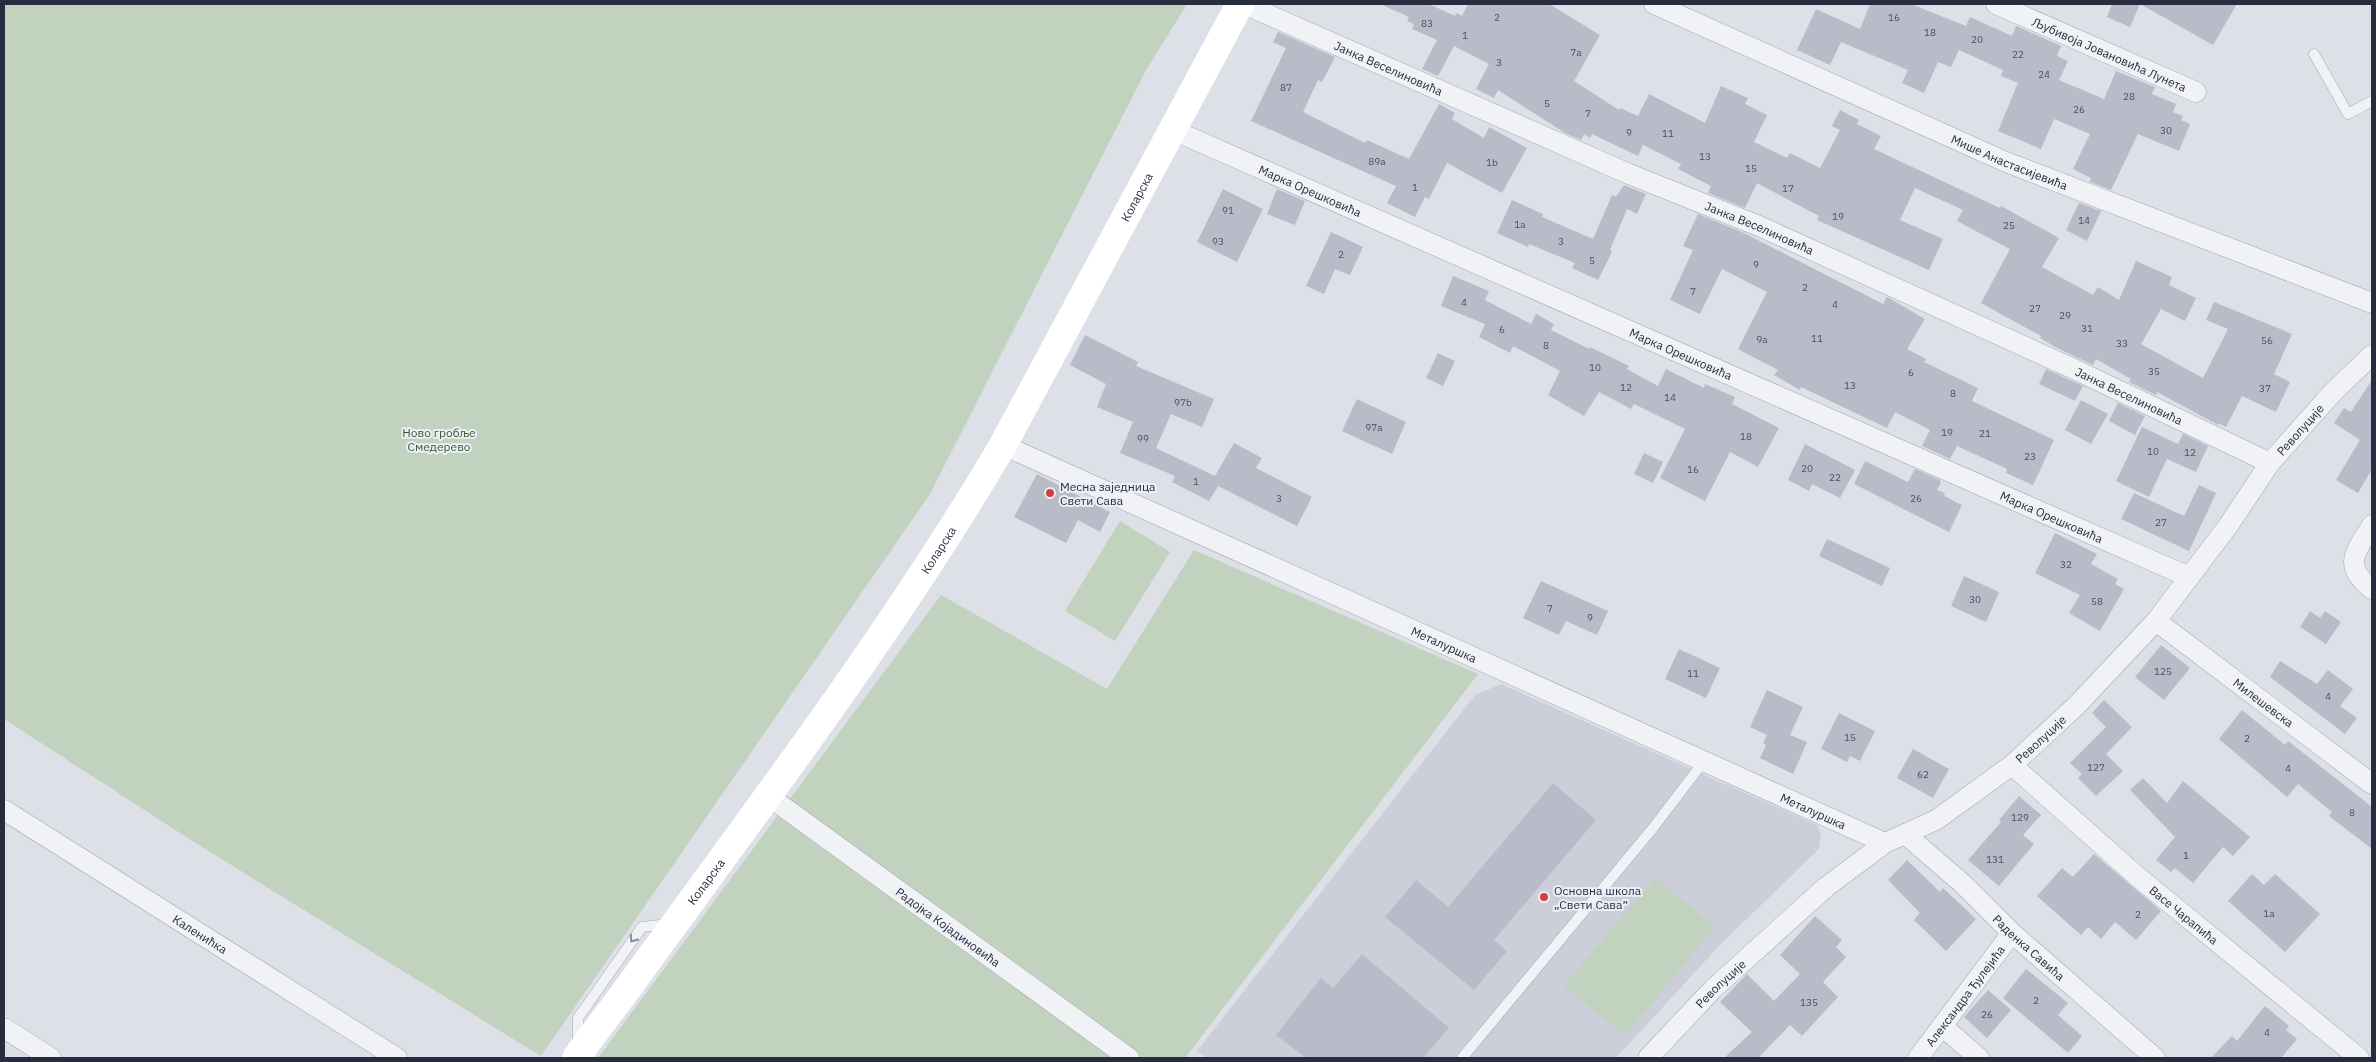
<svg xmlns="http://www.w3.org/2000/svg" width="2376" height="1062" font-family="'IBM Plex Sans',sans-serif">
	<style>
		.built { fill: #cccfda }
		.green { fill: #c1d2bf }
		.building { fill: #b8bbc8 }
		.lines { fill: none; stroke-linecap: round; stroke-linejoin: round }
		.lane-casing { stroke: #a3a6b2; stroke-width: 11 }
		.street-casing { stroke: #a3a6b2; stroke-width: 21 }
		.lane { stroke: #f1f2f6; stroke-width: 10 }
		.street { stroke: #f1f2f6; stroke-width: 20 }
		.secondary { stroke: #fff; stroke-width: 28 }
		.oneway { stroke: #8c8f9a }
		.poi-dot { fill: #d1413f; stroke: #edeff6; stroke-width: 2 }
		.labels { text-anchor: middle; dominant-baseline: central; stroke-width: 4; stroke-linejoin: round; paint-order: stroke }
		.number-label { font-size: 10px; fill: #4b5061 }
		.street-label { font-size: 12px; fill: #272c3f; stroke: #edeff6 }
		.park-label { font-size: 12px; fill: #355b34; stroke: #edeff6 }
		.poi-label { font-size: 12px; fill: #272c3f; stroke: #edeff6; text-anchor: start }
	</style>
	<rect width="100%" height="100%" fill="#dee0e8"/>
	<!-- built -->
	<path class="built" d="M1501 684 1817 825 1821 834 1819 849 1720 945 1616 1058H1207L1197 1051 1475 695Z"/>
	<!-- green -->
	<path class="green" d="M4 4H1187L1145 72 930 494 541 1056 197 844 4 719Z
		M1120 521 1170 552 1115 641 1065 611Z
		M1194 550 1478 674 1185 1058H598L941 595 1107 689Z
		M1655 877 1715 927 1625 1036 1564 986Z"/>
	<!-- building -->
	<path class="building" d="M1380 4H1429L1455 16 1456 13 1462 16 1468 4H1549L1600 35 1574 81 1619 110 1620 108 1638 116 1649 94 1705 123 1721 86 1748 98 1745 104 1767 115 1754 142 1787 158 1790 153 1820 168 1840 130 1832 126 1840 110 1859 120 1857 124 1881 136 1874 149 2000 208 2001 206 2059 238 2042 267 2093 295 2098 287 2119 300 2136 261 2172 277 2169 285 2196 298 2185 321 2161 309 2141 344 2203 378 2228 329 2206 320 2214 302 2292 334 2274 374 2290 382 2276 412 2242 396 2226 427 2219 423 2218 425 2157 392 2156 395 2129 382 2131 379 2096 359 2093 365 2057 348 2040 338 2041 336 1981 303 2010 249 1957 221 1963 210 1915 188 1900 220 1943 239 1929 270 1817 220 1819 216 1757 183 1745 208 1708 193 1711 186 1678 169 1681 164 1643 145 1638 156 1592 134 1590 138 1584 134 1581 140 1565 133 1498 90 1494 98 1476 89 1489 64 1454 46 1438 76 1422 69 1437 40 1412 29 1414 24 1407 21 1409 17Z
		M1870 4H1911L1966 26 1970 17 2012 36 2016 26 2061 46 2057 56 2068 61 2059 80 2104 99 2116 71 2155 87 2152 94 2176 104 2173 112 2183 116 2181 120 2190 124 2179 151 2138 134 2111 190 2090 182 2091 178 2073 169 2090 134 2054 119 2041 149 1998 131 2018 83 2001 76 2003 70 1959 50 1951 67 1938 62 1924 93 1902 83 1908 70 1841 42 1830 65 1797 50 1816 9 1860 29Z
		M2112 4H2237L2213 45 2140 4 2130 27 2107 17Z
		M1278 32 1335 57 1322 82 1318 80 1303 112 1365 143 1367 140 1409 159 1439 104 1455 113 1452 119 1484 138 1489 127 1527 148 1502 193 1447 163 1429 199 1425 197 1415 217 1387 203 1396 186 1251 121 1286 48 1273 42Z
		M1624 185 1646 194 1637 214 1627 209 1610 250 1612 252 1598 280 1572 268 1575 263 1529 244 1528 247 1497 233 1512 200 1543 214 1542 217 1593 239 1612 195 1616 197Z
		M1223 189 1263 209 1237 262 1197 242Z
		M1277 189 1305 201 1295 225 1267 214Z
		M2079 203 2101 211 2087 241 2066 230Z
		M1698 214 1744 233 1883 304 1887 297 1925 319 1907 349 1926 359 1924 362 1978 388 1972 401 2054 440 2033 485 2006 473 2007 469 1957 446 1950 459 1922 446 1930 430 1895 412 1887 428 1801 387 1800 390 1774 375 1778 370 1738 349 1767 292 1722 269 1700 314 1670 300 1693 250 1683 246Z
		M1331 232 1363 247 1350 275 1335 269 1324 294 1306 286Z
		M1453 276 1489 291 1485 300 1531 324 1536 314 1554 324 1551 330 1589 349 1590 347 1629 366 1627 369 1658 386 1666 369 1704 388 1705 384 1735 397 1732 404 1779 428 1758 467 1730 452 1705 501 1660 478 1685 429 1634 404 1631 409 1599 392 1584 416 1548 395 1560 371 1513 346 1510 353 1479 337 1485 324 1441 306Z
		M1085 335 1138 362 1136 366 1214 399 1202 427 1171 414 1156 448 1215 476 1234 443 1262 458 1256 468 1312 497 1297 526 1218 486 1209 501 1172 482 1175 476 1120 453 1133 422 1097 407 1106 384 1070 365Z
		M1438 353 1455 361 1443 386 1426 378Z
		M2046 369 2083 386 2075 401 2039 384Z
		M2372 380V469L2358 493 2336 480 2360 440 2334 423 2344 408 2351 412Z
		M1357 399 1406 422 1392 454 1342 431Z
		M2081 400 2108 414 2091 444 2065 430Z
		M2118 403 2145 416 2135 435 2109 421Z
		M2142 427 2178 444 2183 434 2208 446 2196 472 2167 459 2149 497 2116 481Z
		M1805 444 1855 470 1840 498 1812 484 1809 491 1788 480Z
		M1644 453 1663 462 1653 483 1634 474Z
		M1865 461 1908 482 1915 469 1940 480 1941 483 1937 490 1945 493 1944 496 1962 505 1949 532 1854 484Z
		M1037 474 1110 512 1100 532 1078 520 1066 543 1014 517Z
		M2199 485 2216 493 2189 551 2121 519 2134 493 2184 516Z
		M2055 533 2097 554 2091 564 2118 579 2115 584 2124 589 2100 631 2069 613 2080 595 2035 573Z
		M1827 539 1890 568 1882 586 1819 556Z
		M1964 576 1999 592 1986 622 1951 606Z
		M1541 581 1608 611 1597 635 1566 621 1559 635 1523 618Z
		M2310 611 2320 618 2325 611 2341 622 2326 644 2300 627Z
		M2161 645 2190 668 2164 700 2135 677Z
		M1679 649 1720 668 1706 698 1665 679Z
		M2280 661 2317 684 2328 670 2353 689 2340 706 2357 718 2345 734 2270 677Z
		M1767 690 1803 707 1790 735 1807 742 1793 774 1760 758 1766 745 1763 743 1767 735 1750 727Z
		M2104 700 2132 727 2106 754 2123 771 2096 796 2078 778 2082 774 2070 763 2106 727 2092 713Z
		M2242 710 2285 745 2288 741 2372 807V849L2329 816 2332 812 2298 784 2287 797 2219 739Z
		M1839 713 1875 731 1860 761 1850 756 1847 762 1821 749Z
		M1913 749 1949 769 1933 798 1897 778Z
		M2143 778 2167 803 2183 781 2250 837 2233 856 2223 847 2193 883 2175 868 2171 872 2156 860 2175 837 2130 790Z
		M1553 783 1596 820 1494 940 1507 951 1474 990 1385 917 1416 880 1448 907Z
		M2019 796 2041 815 2023 835 2034 844 1999 886 1968 860 2001 822 1999 820Z
		M2094 854 2161 911 2136 940 2115 922 2101 939 2088 927 2081 935 2037 896 2062 868 2073 877Z
		M1907 860 1940 892 1943 888 1976 919 1946 951 1914 920 1920 913 1888 880Z
		M2252 874 2264 885 2275 874 2320 914 2285 952 2228 901Z
		M1815 916 1842 940 1836 947 1846 957 1823 982 1838 997 1802 1036 1790 1025 1758 1058H1724L1752 1032 1720 1002 1747 974 1774 1001 1800 974 1780 955Z
		M1362 954 1449 1028 1423 1058H1306L1276 1035 1321 978 1333 988Z
		M2026 969 2068 1003 2058 1015 2082 1036 2068 1053 2003 998Z
		M1988 990 2011 1010 1987 1038 1964 1017Z
		M2265 1006 2289 1026 2286 1030 2297 1039 2281 1058H2211L2232 1036 2237 1041Z"/>
	<g class="lines">
		<!-- lane casing -->
		<g class="lane-casing">
			<path id="lane" d="M2314 54 2348 114 2372 101
				M578 1045V1018L642 927 669 924
				M1462 1058 1653 828 1704 761"/>
		</g>
		<!-- street casing -->
		<g class="street-casing">
			<g id="street">
				<path id="s1" d="M1244 4 1629 174 1759 226 2074 369 2270 463"/>
				<path id="s2" d="M1654 4 2006 162 2372 303"/>
				<path id="s3" d="M1996 4 2196 92"/>
				<path id="s4" d="M1173 130 2189 577"/>
				<path id="s5" d="M1003 445 1885 843"/>
				<path d="M2372 525C2355 552 2342 566 2372 589"/>
				<path id="s6" d="M2156 621 2372 784"/>
				<path id="s7" d="M2012 765 2138 877 2359 1058"/>
				<path id="s8" d="M767 795 1129 1058"/>
				<path id="s9" d="M4 810 397 1058"/>
				<path id="s10" d="M1905 834 1963 884 2012 933 2155 1058"/>
				<path d="M1942 1026 1979 1058"/>
				<path d="M4 1028 51 1058"/>
				<path id="s11" d="M1648 1058 1713 989 1826 887 1885 843 1936 820 2012 765 2077 705 2156 621 2228 526 2270 463 2334 391 2372 355"/>
				<path id="s12" d="M1918 1058 2012 933"/>
			</g>
		</g>
		<!-- lane -->
		<use href="#lane" class="lane"/>
		<!-- street -->
		<use href="#street" class="street"/>
		<!-- secondary -->
		<path class="secondary" id="s13" d="M576 1058C597 1028 620 1000 641 970 766 798 895 628 1003 445L1240 4"/>
	</g>
	<!-- one-way arrows -->
	<defs><path id="oneway-chevron" d="M-2-3.5L2.5 0L-2 3.5" fill="none" stroke-width="1.6" stroke-linecap="round" stroke-linejoin="round" transform="scale(1.25)"/></defs>
	<use class="oneway" href="#oneway-chevron" transform="translate(633 939) rotate(125)"/>
	<!-- markers -->
	<g class="poi-dot">
		<circle cx="1050" cy="493" r="5"/>
		<circle cx="1544" cy="897" r="5"/>
	</g>
	<g class="labels">
		<!-- number labels -->
		<g class="number-label">
			<text x="1497" y="17">2</text>
			<text x="1894" y="17">16</text>
			<text x="1427" y="23">83</text>
			<text x="1930" y="32">18</text>
			<text x="1465" y="35">1</text>
			<text x="1977" y="39">20</text>
			<text x="1576" y="52">7a</text>
			<text x="2018" y="54">22</text>
			<text x="1499" y="62">3</text>
			<text x="2044" y="74">24</text>
			<text x="1286" y="87">87</text>
			<text x="2129" y="96">28</text>
			<text x="1547" y="103">5</text>
			<text x="2079" y="109">26</text>
			<text x="1588" y="113">7</text>
			<text x="2166" y="130">30</text>
			<text x="1629" y="132">9</text>
			<text x="1668" y="133">11</text>
			<text x="1705" y="156">13</text>
			<text x="1377" y="161">89a</text>
			<text x="1492" y="162">1b</text>
			<text x="1751" y="168">15</text>
			<text x="1415" y="187">1</text>
			<text x="1788" y="188">17</text>
			<text x="1228" y="210">91</text>
			<text x="1838" y="216">19</text>
			<text x="2084" y="220">14</text>
			<text x="1520" y="224">1a</text>
			<text x="2009" y="225">25</text>
			<text x="1218" y="241">93</text>
			<text x="1561" y="241">3</text>
			<text x="1341" y="254">2</text>
			<text x="1592" y="260">5</text>
			<text x="1756" y="264">9</text>
			<text x="1805" y="287">2</text>
			<text x="1693" y="291">7</text>
			<text x="1464" y="302">4</text>
			<text x="1835" y="304">4</text>
			<text x="2035" y="308">27</text>
			<text x="2065" y="315">29</text>
			<text x="2087" y="328">31</text>
			<text x="1502" y="329">6</text>
			<text x="1817" y="338">11</text>
			<text x="1762" y="339">9a</text>
			<text x="2267" y="340">56</text>
			<text x="2122" y="343">33</text>
			<text x="1546" y="345">8</text>
			<text x="1595" y="367">10</text>
			<text x="2154" y="371">35</text>
			<text x="1911" y="372">6</text>
			<text x="1850" y="385">13</text>
			<text x="1626" y="387">12</text>
			<text x="2265" y="388">37</text>
			<text x="1953" y="393">8</text>
			<text x="1670" y="397">14</text>
			<text x="1183" y="402">97b</text>
			<text x="1374" y="427">97a</text>
			<text x="1947" y="432">19</text>
			<text x="1985" y="433">21</text>
			<text x="1746" y="436">18</text>
			<text x="1143" y="438">99</text>
			<text x="2153" y="451">10</text>
			<text x="2190" y="452">12</text>
			<text x="2030" y="456">23</text>
			<text x="1807" y="468">20</text>
			<text x="1693" y="469">16</text>
			<text x="1835" y="477">22</text>
			<text x="1196" y="481">1</text>
			<text x="1279" y="498">3</text>
			<text x="1916" y="498">26</text>
			<text x="2161" y="522">27</text>
			<text x="2066" y="564">32</text>
			<text x="1975" y="599">30</text>
			<text x="2097" y="601">58</text>
			<text x="1550" y="608">7</text>
			<text x="1590" y="617">9</text>
			<text x="2163" y="671">125</text>
			<text x="1693" y="673">11</text>
			<text x="2328" y="696">4</text>
			<text x="1850" y="737">15</text>
			<text x="2247" y="738">2</text>
			<text x="2096" y="767">127</text>
			<text x="2288" y="768">4</text>
			<text x="1923" y="774">62</text>
			<text x="2352" y="812">8</text>
			<text x="2020" y="817">129</text>
			<text x="2186" y="855">1</text>
			<text x="1995" y="859">131</text>
			<text x="2269" y="913">1a</text>
			<text x="2138" y="914">2</text>
			<text x="2036" y="1000">2</text>
			<text x="1809" y="1002">135</text>
			<text x="1987" y="1014">26</text>
			<text x="2267" y="1032">4</text>
		</g>
		<!-- street labels -->
		<g class="street-label">
			<text stroke="none"><textPath href="#s3" startOffset="124">Љубивоја Јовановића Лунета</textPath></text>
			<text stroke="none"><textPath href="#s1" startOffset="158">Јанка Веселиновића</textPath></text>
			<text stroke="none"><textPath href="#s2" startOffset="389">Мише Анастасијевића</textPath></text>
			<text stroke="none"><textPath href="#s4" startOffset="150">Марка Орешковића</textPath></text>
			<text stroke="none"><textPath href="#s13" startOffset="1029">Коларска</textPath></text>
			<text stroke="none"><textPath href="#s1" startOffset="562">Јанка Веселиновића</textPath></text>
			<text stroke="none"><textPath href="#s4" startOffset="555">Марка Орешковића</textPath></text>
			<text stroke="none"><textPath href="#s1" startOffset="968">Јанка Веселиновића</textPath></text>
			<text stroke="none"><textPath href="#s11" startOffset="914">Револуције</textPath></text>
			<text stroke="none"><textPath href="#s4" startOffset="960">Марка Орешковића</textPath></text>
			<text stroke="none"><textPath href="#s13" startOffset="624">Коларска</textPath></text>
			<text stroke="none"><textPath href="#s5" startOffset="484">Металуршка</textPath></text>
			<text stroke="none"><textPath href="#s6" startOffset="135">Милешевска</textPath></text>
			<text stroke="none"><textPath href="#s11" startOffset="509">Револуције</textPath></text>
			<text stroke="none"><textPath href="#s5" startOffset="889">Металуршка</textPath></text>
			<text stroke="none"><textPath href="#s13" startOffset="219">Коларска</textPath></text>
			<text stroke="none"><textPath href="#s7" startOffset="228">Васе Чарапића</textPath></text>
			<text stroke="none"><textPath href="#s8" startOffset="224">Радојка Којадиновића</textPath></text>
			<text stroke="none"><textPath href="#s9" startOffset="232">Каленићка</textPath></text>
			<text stroke="none"><textPath href="#s10" startOffset="168">Раденка Савића</textPath></text>
			<text stroke="none"><textPath href="#s11" startOffset="104">Револуције</textPath></text>
			<text stroke="none"><textPath href="#s12" startOffset="78">Александра Ђулејића</textPath></text>
		</g>
		<!-- park labels -->
		<g class="park-label">
			<text x="439" y="432">Ново гробље<tspan x="439" dy="14">Смедерево</tspan></text>
		</g>
		<!-- poi labels -->
		<g class="poi-label">
			<text x="1060" y="486">Месна заједница<tspan x="1060" dy="14">Свети Сава</tspan></text>
			<text x="1554" y="890">Основна школа<tspan x="1554" dy="14">„Свети Сава”</tspan></text>
		</g>
	</g>
	<!-- border -->
	<rect width="2376" height="1062" fill="none" stroke="#272c3f" stroke-width="10"/>
</svg>
